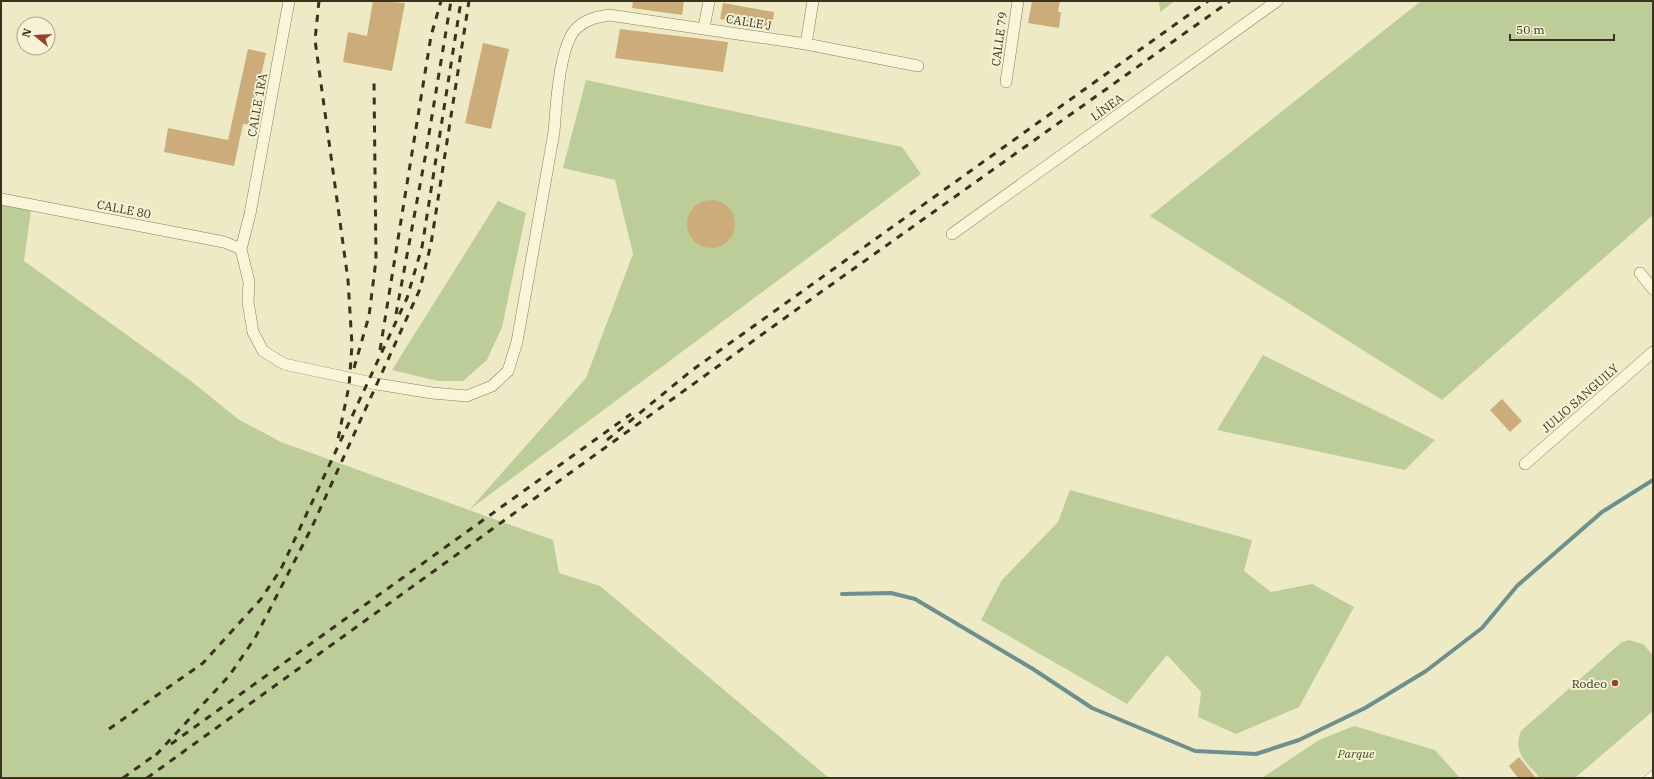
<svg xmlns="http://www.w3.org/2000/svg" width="1654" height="779" font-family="'IBM Plex Serif',serif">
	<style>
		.green { fill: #bdcd99 }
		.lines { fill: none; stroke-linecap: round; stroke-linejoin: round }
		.stream { stroke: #6d908e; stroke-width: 4 }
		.building { fill: #cdac7b }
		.service-casing { stroke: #8a7c5b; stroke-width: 6 }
		.minor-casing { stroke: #8a7c5b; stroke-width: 12 }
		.service { stroke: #f9f5d9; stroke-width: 5.5 }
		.minor { stroke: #f9f5d9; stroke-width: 11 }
		.rail { stroke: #3a311f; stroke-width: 3; stroke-dasharray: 7 7; stroke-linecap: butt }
		.poi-dot { fill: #993f2b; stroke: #f6f2d5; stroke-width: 1.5 }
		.labels { text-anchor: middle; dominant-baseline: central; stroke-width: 4; stroke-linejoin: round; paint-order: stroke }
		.street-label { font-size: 12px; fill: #3a311f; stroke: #f6f2d5 }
		.poi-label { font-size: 12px; fill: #3a311f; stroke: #f6f2d5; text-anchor: end }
		.park-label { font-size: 12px; font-style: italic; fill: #415625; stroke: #f6f2d5 }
	</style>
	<rect width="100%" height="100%" fill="#eeeac5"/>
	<!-- green -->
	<path class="green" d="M1159 1H1175L1160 12Z
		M1421 1H1653V215L1442 400 1150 216Z
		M586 80 902 147 921 174 469 510 553 540 559 573 600 586 829 778H1V203L31 210 24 261 191 381 238 419 281 442 469 510 586 378 633 254 615 180 563 168Z
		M498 201 526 213 502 327 487 360 463 381H438L392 370Z
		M1263 355 1435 440 1405 470 1217 430Z
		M1070 490 1252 540 1244 571 1271 592 1312 584 1354 607 1299 707 1236 734 1198 717 1201 692 1167 655 1127 704 981 620 1002 580 1058 522Z
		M1629 640 1643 644 1653 655V711L1575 778H1540C1527 763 1512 752 1521 731L1622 642Z
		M1354 726 1435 750 1460 778H1262L1319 740Z"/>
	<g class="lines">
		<!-- stream -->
		<path class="stream" d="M842 594 891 593 915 599 1033 669 1092 708 1195 751 1256 754 1299 740 1365 708 1426 671 1482 628 1517 586 1602 512 1653 480"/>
	</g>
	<!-- building -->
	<path class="building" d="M373 1 405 3 392 71 343 62 348 32 367 36Z
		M633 1H684L682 15 632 8Z
		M1032 1H1060L1058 12H1061L1059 28 1028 23Z
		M723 3 774 12 772 28 720 19Z
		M620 29 728 42 723 72 615 58Z
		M483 43 509 49 491 129 465 123Z
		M248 49 266 53 250 125 243 124 234 166 164 152 168 128 228 140Z
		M687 224a24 24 0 1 1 48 0a24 24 0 1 1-48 0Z
		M1502 399 1522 421 1510 432 1490 410Z
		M1519 757 1536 778H1518L1509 766Z"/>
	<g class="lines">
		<!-- service casing -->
		<g class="service-casing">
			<path id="service" d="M1647 778 1653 773"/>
		</g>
		<!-- minor casing -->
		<g class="minor-casing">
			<path id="minor" d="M289 1 250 214 241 249 249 282 248 302 253 332 263 351 284 364 377 384 432 393 467 396 492 386 508 371 517 342 554 132C556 108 559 42 578 27 587 19 597 17 609 15L806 44 918 66
				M704 28 709 1
				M806 44 813 1
				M1006 82 1018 1
				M1 199 224 242 241 249
				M952 234 1277 1
				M1640 273 1653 289
				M1525 464 1653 352"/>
		</g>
		<!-- service -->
		<use href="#service" class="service"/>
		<!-- minor -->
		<use href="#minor" class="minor"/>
		<!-- rail -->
		<path class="rail" d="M319 1 315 40 348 280 352 345 349 386 338 439
			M396 314 425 158 451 1
			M380 350 431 36 441 1
			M354 368 369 316 376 260 374 81
			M607 440 691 371 1208 1
			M109 729 203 663 261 599 281 569 407 298 422 247 461 1
			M171 744 631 414
			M156 755 229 676 255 638 311 529 420 289 431 244 469 1
			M123 778 159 752
			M147 778 814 297 1230 1"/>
	</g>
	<!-- markers -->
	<circle class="poi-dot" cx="1615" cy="683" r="4"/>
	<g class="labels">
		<!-- street labels -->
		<g class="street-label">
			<text transform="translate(749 22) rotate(9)">CALLE J</text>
			<text transform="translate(999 39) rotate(-82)">CALLE 79</text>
			<text transform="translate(257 105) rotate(-80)">CALLE 1RA</text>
			<text transform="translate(1107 107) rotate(-36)">LÍNEA</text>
			<text transform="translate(124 209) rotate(11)">CALLE 80</text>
			<text transform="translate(1580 398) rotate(-41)">JULIO SANGUILY</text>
		</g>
		<!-- poi labels -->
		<g class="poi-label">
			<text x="1607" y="683">Rodeo</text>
		</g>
		<!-- park labels -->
		<g class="park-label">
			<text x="1356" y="753">Parque</text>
		</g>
	</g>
	<!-- border -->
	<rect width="1654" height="779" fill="none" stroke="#3a311f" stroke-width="4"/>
	<!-- north arrow -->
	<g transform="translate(36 36) rotate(288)"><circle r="19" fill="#f6f2d5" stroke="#aba58c"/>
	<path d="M0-3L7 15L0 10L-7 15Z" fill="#993f2b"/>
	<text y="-6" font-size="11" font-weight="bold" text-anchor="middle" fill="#3a311f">N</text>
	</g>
	<!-- scale -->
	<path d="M1510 34v6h104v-6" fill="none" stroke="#3a311f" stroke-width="2"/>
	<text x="1516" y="34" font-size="12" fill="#3a311f" stroke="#f6f2d5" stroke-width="3" paint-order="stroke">50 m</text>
</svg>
